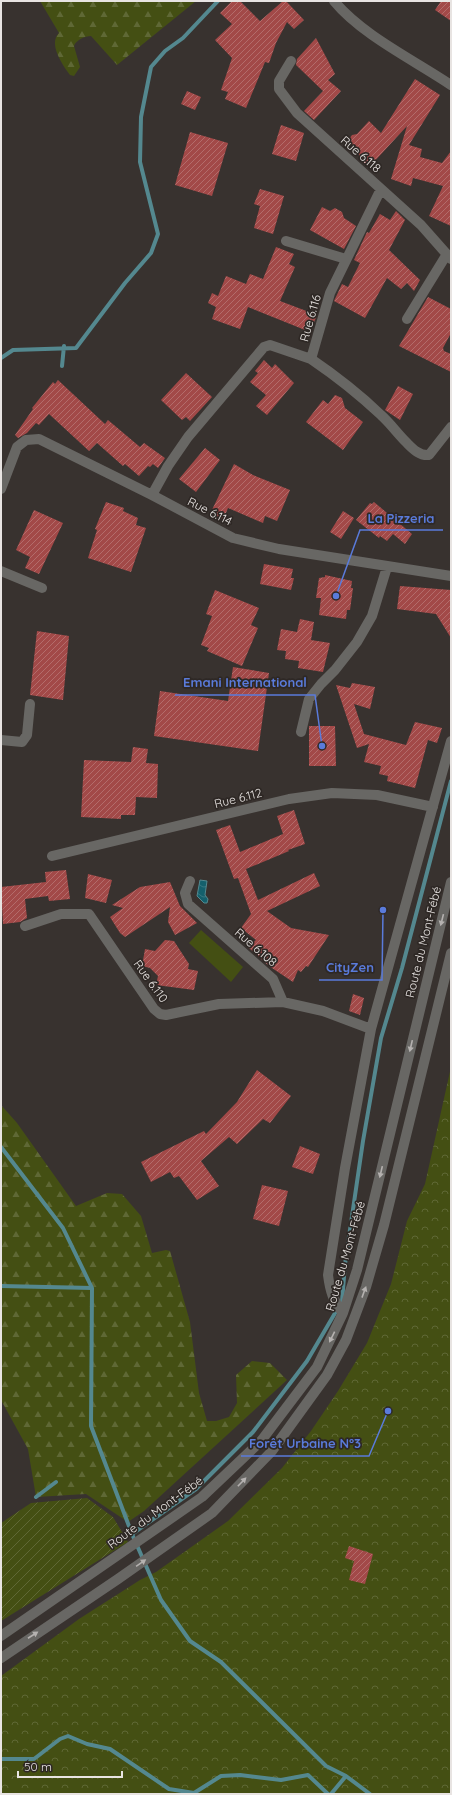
<svg xmlns="http://www.w3.org/2000/svg" width="452" height="1795" font-family="Quicksand,sans-serif">
	<style>
		.grass { fill: #444f13 }
		.forest { fill: url(#forest-firs) }
		.park { fill: url(#park-crowns) }
		.garden { fill: url(#garden-furrows) }
		.water { fill: url(#water-waves); stroke: #54888f }
		.lines { fill: none; stroke-linecap: round; stroke-linejoin: round }
		.stream { stroke: #54888f; stroke-width: 4 }
		.building { fill: url(#building-hatch) }
		.minor { stroke: #686764; stroke-width: 10 }
		.oneway { fill: #b5b2b0 }
		.labels { text-anchor: middle; dominant-baseline: central; stroke-width: 3.5; stroke-linejoin: round; paint-order: stroke }
		.street-label { font-size: 12px; fill: #e8e4e2; stroke: #2e2825 }
		.leader { fill: none; stroke: #5a7bdb; stroke-width: 1.5 }
		.callout-dot { fill: #5a7bdb; stroke: #2e2825; stroke-width: 1.5 }
		.callout-label { font-size: 13px; text-anchor: middle; font-weight: bold; fill: #5a7bdb; stroke: #2e2825; stroke-width: 3.5; stroke-linejoin: round; paint-order: stroke }
	</style>
	<defs>
		<pattern id="forest-firs" width="22" height="20" patternUnits="userSpaceOnUse"><rect width="22" height="20" fill="#444f13"/><path d="M5 1l3.5 6h-7zM16 11l3.5 6h-7z" fill="#5f6835"/></pattern>
		<pattern id="park-crowns" width="20" height="18" patternUnits="userSpaceOnUse"><rect width="20" height="18" fill="#444f13"/><path d="M2 6a3 3 0 1 1 6 0M12 15a3 3 0 1 1 6 0" fill="none" stroke="#5f6835"/></pattern>
		<pattern id="garden-furrows" width="10" height="10" patternUnits="userSpaceOnUse"><rect width="10" height="10" fill="#444f13"/><path d="M-1 1l2-2M0 10L10 0M9 11l2-2" fill="none" stroke="#5f6835"/></pattern>
		<pattern id="water-waves" width="16" height="10" patternUnits="userSpaceOnUse"><rect width="16" height="10" fill="#14606c"/><path d="M0 5q4-4 8 0t8 0" fill="none" stroke="#367781"/></pattern>
		<pattern id="building-hatch" width="6" height="6" patternUnits="userSpaceOnUse"><rect width="6" height="6" fill="#a24948"/><path d="M-1 1l2-2M0 6l6-6M5 7l2-2" fill="none" stroke="#b36c6b"/></pattern>
	</defs>
	<rect width="100%" height="100%" fill="#38322f"/>
	<!-- grass -->
	<path class="grass" d="M201 930 243 967 231 982 189 943Z"/>
	<!-- forest -->
	<path class="forest" d="M40 1H196L117 65 91 36C85 36 76 40 74 46L80 67 74 76 70 75C62 64 48 44 59 33Z
		M1 1105 17 1123 76 1206 107 1193 122 1194 141 1216 152 1253 166 1250 170 1251 190 1322 199 1393 207 1421H216L229 1417 237 1403 236 1375 252 1361 270 1363 287 1380 144 1511 128 1522 86 1494 36 1497 28 1449 1 1400Z"/>
	<!-- park -->
	<path class="park" d="M451 1067V1794H1V1676L79 1619 140 1580 156 1572 228 1521 282 1468 311 1431 338 1391 367 1343 391 1284 407 1221 425 1184Z"/>
	<!-- garden -->
	<path class="garden" d="M87 1498 113 1517 128 1542 1 1621V1523L31 1503Z"/>
	<!-- water -->
	<path class="water" d="M200 880 207 881 205 895 208 899 207 903H204L197 896Z"/>
	<g class="lines">
		<!-- stream -->
		<path class="stream" d="M1 358 13 350 76 348 125 283 151 253 158 234 140 162 141 117 151 67 165 51 183 38 218 1
			M62 366 64 346
			M1 1147 63 1228 92 1288 91 1426 132 1534 161 1600 190 1641 221 1662 326 1766 346 1776 370 1794
			M1 1286 92 1288
			M342 1302 345 1264 363 1141 381 1038 402 968 451 781
			M36 1497 56 1482
			M132 1534 196 1489 253 1432 307 1361 338 1308
			M1 1759H34L60 1739 68 1736 87 1744 110 1749 169 1789 194 1793 221 1776 240 1775 281 1780 308 1775 328 1794
			M331 1794 346 1776"/>
	</g>
	<!-- building -->
	<path class="building" d="M232 1H240L260 21 283 1H286L304 20 294 29 287 22 276 43 269 63 265 62 246 108 225 99 228 92 221 90 232 58 215 40 232 24 220 13Z
		M441 1H451V21L435 10Z
		M316 38 335 74 328 80 341 91 314 120 304 111 323 91 296 65 297 59Z
		M415 79 440 95 409 145 422 149 420 157 442 163 451 151V226L429 216 443 186 413 178 411 186 391 179 407 126 372 164H366L361 161 358 152 350 144 349 139 352 135 357 134 369 121 381 133Z
		M187 91 201 97 195 110 181 104Z
		M281 125 304 133 296 161 272 154Z
		M190 132 228 143 212 196 175 185Z
		M260 189 284 196 273 234 254 228 260 206 254 204Z
		M322 207 330 211 335 208 342 212 344 218 356 226 344 249 310 230Z
		M396 211 405 220 389 250 420 280 414 291 407 283 401 289 387 278 365 318 334 301 342 284 348 287 360 263 354 260 367 232 369 233 380 214 390 220Z
		M276 247 294 254 289 264 295 267 280 301 317 315 310 332 248 307 240 329 212 319 216 307 208 303 212 293 218 296 226 276 246 284 250 274 263 279Z
		M428 297 451 309V333L443 348 444 351 451 354V372L399 346Z
		M264 360 272 368 275 364 294 383 267 415 256 406 266 395 250 382 258 373 255 371Z
		M186 373 212 397 190 421 186 417 182 420 161 400Z
		M58 380 105 424 108 420 140 447 144 443 165 458 158 468 153 464 150 467 148 466 139 476 125 464 123 466 97 443 89 451 49 414 39 425 36 423 27 433 18 438 15 435 33 409 32 408 53 382 55 384Z
		M398 386 413 394 400 420 385 410Z
		M335 395 342 398 345 408 363 422 343 450 306 422 323 400 328 404Z
		M205 448 220 460 196 492 179 479Z
		M234 464 253 475 290 490 277 521 265 516 263 523 228 508 223 520 211 512Z
		M106 502 124 508 123 511 138 518 136 525 146 528 131 572 88 558 97 530 95 529Z
		M374 502 412 534 405 544 393 534 387 541 380 536 379 538 356 520 370 503 372 504Z
		M34 510 63 523 39 574 25 568 30 557 16 550Z
		M343 511 354 518 341 539 330 532Z
		M264 564 293 569 291 578H294L291 590 260 584Z
		M325 575 352 581 351 588H353L350 610H347L346 619 319 615 321 598H316L319 578 325 577Z
		M400 586 451 590V638L436 614 397 609Z
		M215 590 259 608 251 625 258 628 242 666 207 651 209 648 201 645 212 616 206 614Z
		M300 619 314 622 311 640 330 643 323 672 298 668 299 661 285 659 286 651 277 650 281 629 297 632Z
		M37 631 69 636 63 700 30 695Z
		M233 667 269 673 258 751 154 736 160 691 228 701Z
		M352 683 375 687 370 709 354 704 364 734 406 745 415 722 442 728 437 743 428 740 415 788 387 781 388 776 379 774 381 766 364 762 369 744 357 748 336 685 350 688Z
		M309 726H335L336 766H309Z
		M133 747 148 749 146 763 158 764 157 798 136 797 135 815H121V819L81 817 84 760 131 762Z
		M294 810 305 844 288 850 289 851 246 869 258 900 314 873 320 886 267 911 291 928 329 935 308 967 306 966 301 972 298 970 293 982 269 966 248 947 256 940 241 928 251 914 238 878 234 879 216 830 230 825 240 852 283 834 277 816Z
		M66 870 70 899 49 901 48 896 25 899 27 918 20 922 3 924 1 887 46 882 45 872Z
		M88 874 112 880 106 903 85 898Z
		M170 882 180 906 197 923 175 935 168 922 170 907 125 937 120 933 110 917 123 908 112 905 140 887Z
		M165 940 174 941 189 964 188 969 198 971 194 990 156 985 158 976 150 968 142 966 145 949 155 951Z
		M353 994 364 998 360 1015 349 1011Z
		M257 1070 291 1096 270 1123 263 1119 237 1144 229 1137 201 1161 219 1186 197 1200 179 1176 174 1178 170 1172 151 1182 141 1162 204 1131 206 1134 237 1102Z
		M300 1146 320 1154 313 1174 292 1167Z
		M262 1185 288 1191 279 1226 253 1219Z
		M349 1546 373 1554 365 1584 349 1580 354 1561 345 1558Z"/>
	<g class="lines">
		<!-- minor -->
		<path class="minor" d="M334 1C362 35 414 60 451 85
			M291 61 279 81V89L297 113 421 225 451 259
			M381 189 330 293 311 359C336 376 359 394 381 415 390 423 397 433 406 442 412 448 419 456 429 455L451 427
			M286 241 346 259
			M407 319 447 254
			M1 489 17 447 26 440 39 439 152 495 233 538 279 549 451 576
			M152 495 168 466 188 437 264 347 270 345 311 359
			M1 571 42 588
			M301 732 309 699 321 684 335 670 357 642 372 616 387 567
			M1 740 22 742 27 735 30 704
			M52 856 289 799 332 793 377 795 433 807
			M190 881 185 893 188 904 273 979 283 1002 323 1011 371 1029
			M25 926 61 914H89L154 1009 160 1014 166 1015 219 1004 283 1002
			M343 1313C333 1301 330 1291 328 1275L345 1168 371 1029 451 741
			M1 1636 202 1497 261 1441 317 1367 343 1313 357 1270 451 882
			M1 1658 118 1579 212 1513 272 1451 327 1375 346 1340 366 1287 384 1225 451 953"/>
	</g>
	<!-- one-way arrows -->
	<defs><path id="oneway-solid" d="M-6-.8H1V-3.2L6.5 0L1 3.2V.8H-6Z"/></defs>
	<g class="oneway">
		<use href="#oneway-solid" transform="translate(442 920) rotate(104)"/>
		<use href="#oneway-solid" transform="translate(411 1046) rotate(103)"/>
		<use href="#oneway-solid" transform="translate(381 1172) rotate(103)"/>
		<use href="#oneway-solid" transform="translate(364 1292) rotate(-70)"/>
		<use href="#oneway-solid" transform="translate(332 1337) rotate(116)"/>
		<use href="#oneway-solid" transform="translate(242 1482) rotate(-46)"/>
		<use href="#oneway-solid" transform="translate(141 1563) rotate(-35)"/>
		<use href="#oneway-solid" transform="translate(33 1635) rotate(-33)"/>
	</g>
	<g class="labels">
		<!-- street labels -->
		<g class="street-label">
			<text transform="translate(361 154) rotate(41)">Rue 6.118</text>
			<text transform="translate(310 318) rotate(-74)">Rue 6.116</text>
			<text transform="translate(210 511) rotate(27)">Rue 6.114</text>
			<text transform="translate(238 798) rotate(-14)">Rue 6.112</text>
			<text transform="translate(423 942) rotate(-76)">Route du Mont-Fébé</text>
			<text transform="translate(256 947) rotate(41)">Rue 6.108</text>
			<text transform="translate(151 981) rotate(54)">Rue 6.110</text>
			<text transform="translate(345 1256) rotate(-74)">Route du Mont-Fébé</text>
			<text transform="translate(155 1512) rotate(-36)">Route du Mont-Fébé</text>
		</g>
	</g>
	<!-- callouts -->
	<path class="leader" d="M336 596L360 530H443M322 746L315 695H175M383 910L382 980H319M388 1411L369 1456H241"/>
	<g class="callout-dot">
		<circle cx="336" cy="596" r="4"/>
		<circle cx="322" cy="746" r="4"/>
		<circle cx="383" cy="910" r="4"/>
		<circle cx="388" cy="1411" r="4"/>
	</g>
	<g class="callout-label">
		<text x="401" y="523">La Pizzeria</text>
		<text x="245" y="687">Emani International</text>
		<text x="350" y="972">CityZen</text>
		<text x="305" y="1448">Forêt Urbaine N°3</text>
	</g>
	<!-- border -->
	<rect width="452" height="1795" fill="none" stroke="#e8e4e2" stroke-width="4"/>
	<!-- scale -->
	<path d="M18 1771v6h104v-6" fill="none" stroke="#e8e4e2" stroke-width="2"/>
	<text x="24" y="1771" font-size="12" fill="#e8e4e2" stroke="#2e2825" stroke-width="3" paint-order="stroke">50 m</text>
</svg>
